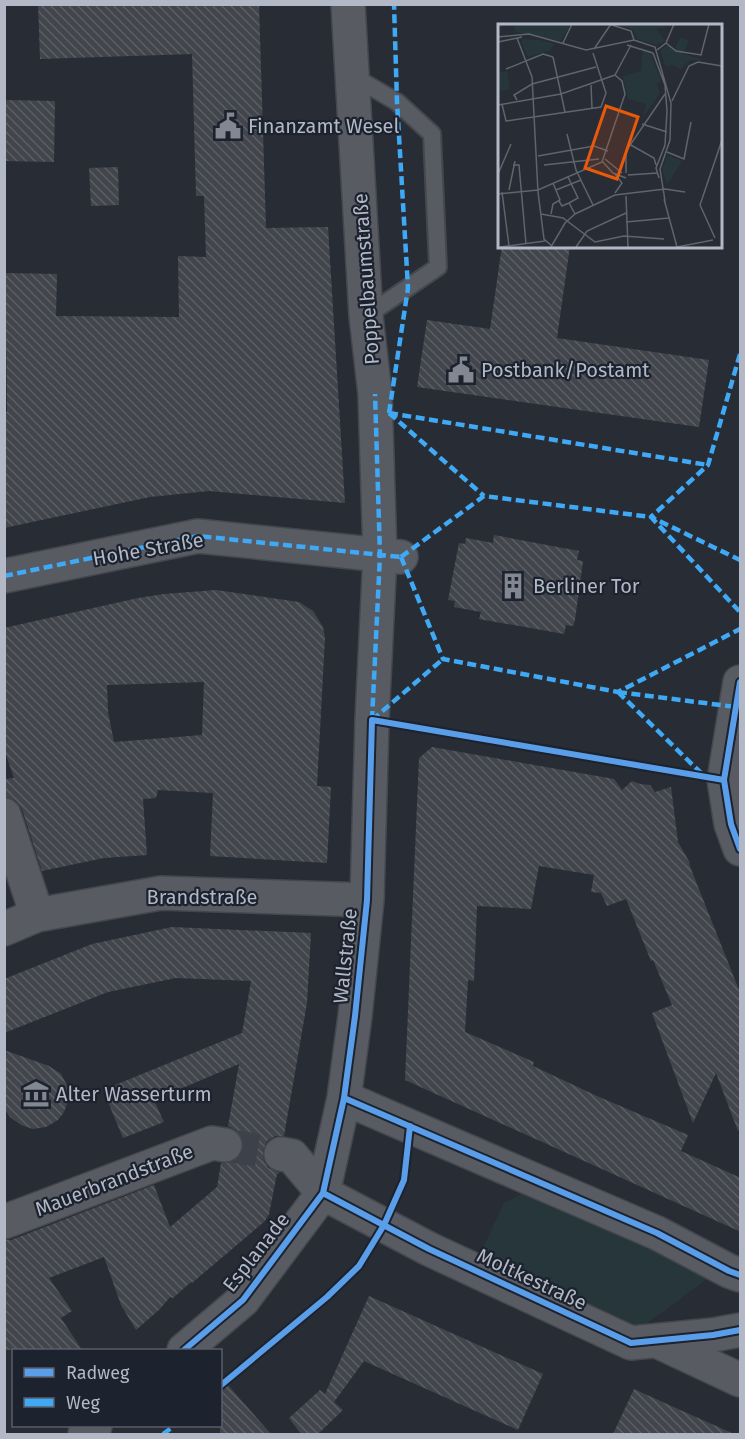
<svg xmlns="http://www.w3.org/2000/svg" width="745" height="1439" font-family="'Fira Sans',sans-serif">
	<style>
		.park { fill: #26363a }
		.building { fill: url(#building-back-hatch); fill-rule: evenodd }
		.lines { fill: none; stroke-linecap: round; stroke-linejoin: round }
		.street-tunnel { stroke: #3d414a; stroke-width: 33; stroke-dasharray: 33 16; stroke-linecap: butt }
		.lane-casing { stroke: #44474d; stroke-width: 20 }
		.street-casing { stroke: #44474d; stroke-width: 36 }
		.lane { stroke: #585b62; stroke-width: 16 }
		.street { stroke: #585b62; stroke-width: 33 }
		.quiet { stroke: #3fa9f5; stroke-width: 4.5; stroke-dasharray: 9 4.5; stroke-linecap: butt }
		.cycleway-casing { stroke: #1c222e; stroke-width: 10 }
		.cycleway { stroke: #5a9eea; stroke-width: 6 }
		.labels { text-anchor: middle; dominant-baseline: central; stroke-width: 4.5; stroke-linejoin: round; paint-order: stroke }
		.poi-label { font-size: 20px; fill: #b2b8c5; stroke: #1c222e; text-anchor: start }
		.street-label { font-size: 20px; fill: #b2b8c5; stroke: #1c222e }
		.inset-road { fill: none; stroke: #5f646e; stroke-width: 1.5 }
		.view { fill: #e8590c; fill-opacity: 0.15; stroke: #e8590c; stroke-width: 3 }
		.inset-edge { fill: none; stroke: #b2b8c5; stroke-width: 3 }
	</style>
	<defs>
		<pattern id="building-back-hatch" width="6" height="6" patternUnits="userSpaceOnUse" patternTransform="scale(1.5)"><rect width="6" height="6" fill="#42464c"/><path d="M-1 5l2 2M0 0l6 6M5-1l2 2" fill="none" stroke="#5b5f64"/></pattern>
	</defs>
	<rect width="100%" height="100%" fill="#282c34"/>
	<!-- park -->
	<path class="park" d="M525 1192 711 1276 634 1333 477 1260 504 1203Z"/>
	<!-- building -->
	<path class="building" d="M38 4H259L266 228 328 227 345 503 209 491 150 497 4 528V412H7L6 342H4V273L57 274 56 316 179 317 178 256 206 257 204 196H196L192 54 40 59Z
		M4 100 55 101 54 162 4 161Z
		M118 167 119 205 91 206 89 168Z
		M502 246H570L557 338 709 360 699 427 417 387 427 320 490 329Z
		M494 535 579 551 577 560 583 561 575 620 573 626 566 625 564 634 479 619 481 612 454 607 455 601 448 600 459 543 465 544 466 538 493 543Z
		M216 590 299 602 313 611 323 627 325 638 317 786 331 787 327 863 210 856 213 793 158 790 156 798 143 799 147 855 104 858 42 871 22 809 16 801 8 797H4V779L14 778 4 749V628L138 598 164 594ZM204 682 202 735 114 742 108 712 107 685Z
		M432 747 614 779 622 790 632 781 640 784 650 785 655 792 671 787 678 842 690 863 689 864 741 995V1130L738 1131 716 1073 693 1123 652 1013 672 1005 653 960 651 961 626 899 607 906 601 893 591 892 594 875 539 866 531 909 477 906 474 981 468 980 465 1032 534 1062 533 1066 597 1096 688 1135 681 1151 741 1178V1232L405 1080 419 758Z
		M172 927 311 933 307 1003 284 1136H275L267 1141 263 1151 264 1161 268 1168 280 1173 277 1174 269 1214 265 1221 192 1283 191 1282 173 1298 170 1297 160 1309 136 1330 121 1305 104 1257 49 1278 72 1311 61 1318 82 1350H4V1240H11L154 1185 170 1227 217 1187 221 1163 232 1162 239 1157 243 1148 242 1138 236 1130 228 1126 239 1064 154 1100 164 1122 123 1138 103 1090 242 1033 251 981 176 978 108 992 4 1033V979L92 944Z
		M4 1050 49 1066 61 1074 71 1093 64 1112 58 1120 46 1127 33 1129 21 1125 10 1117 4 1108Z
		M369 1296 543 1374 518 1430 364 1361 334 1402 343 1410 318 1434H301L289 1418 320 1390 325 1394Z
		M220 1376 271 1434H220Z
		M634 1389 678 1409 734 1434H613Z"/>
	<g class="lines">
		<!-- street-tunnel -->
		<path class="street-tunnel" d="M225 1145 281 1154"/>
		<!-- lane casing -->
		<g class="lane-casing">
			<path id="lane" d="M351 75 397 102 432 134 438 267 366 316"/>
		</g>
		<!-- street casing -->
		<g class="street-casing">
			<path id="street" d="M4 576 198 536 401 557
				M740 682 724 780 731 824 740 849
				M4 815 37 915
				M4 929 37 915 161 893 367 900
				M344 1098 657 1233 729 1271 740 1275
				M281 1154 292 1156 323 1193 429 1249 631 1343 713 1335 740 1330
				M4 1222 212 1143 225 1145
				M659 1342 740 1380
				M184 1350 243 1300 323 1193 344 1098 355 1016 367 900 372 720 380 555 375 394 366 316 348 4
				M85 1434 95 1426"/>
		</g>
		<!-- lane -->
		<use href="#lane" class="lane"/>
		<!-- street -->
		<use href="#street" class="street"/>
		<!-- quiet -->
		<path class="quiet" d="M740 354 708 465 651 517 740 560
			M389 413 408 288 397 102 394 4
			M389 413 708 465
			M389 413 484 496
			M401 557 443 659 618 692 740 629
			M401 557 484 496 651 517 740 612
			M4 576 198 536 401 557
			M618 692 702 774
			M618 692 736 707
			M372 720 380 555 375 394
			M372 720 443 659
			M163 1434 174 1426"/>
		<!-- cycleway casing -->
		<g class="cycleway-casing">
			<path id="cycleway" d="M740 682 724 780 731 824 740 849
				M344 1098 657 1233 729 1271 740 1275
				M323 1193 429 1249 631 1343 713 1335 740 1330
				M184 1350 243 1300 323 1193 344 1098 355 1016 367 900 372 720 724 780
				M220 1386 327 1297 359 1266 384 1225 404 1180 410 1126"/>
		</g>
		<!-- cycleway -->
		<use href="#cycleway" class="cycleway"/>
	</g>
	<!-- icons -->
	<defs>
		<g id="civic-bare" transform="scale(2.07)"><path d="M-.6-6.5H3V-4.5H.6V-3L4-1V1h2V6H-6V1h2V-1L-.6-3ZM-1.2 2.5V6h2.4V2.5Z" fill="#828792" stroke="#1c222e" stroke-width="2.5" paint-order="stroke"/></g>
		<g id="building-bare" transform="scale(2.07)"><path d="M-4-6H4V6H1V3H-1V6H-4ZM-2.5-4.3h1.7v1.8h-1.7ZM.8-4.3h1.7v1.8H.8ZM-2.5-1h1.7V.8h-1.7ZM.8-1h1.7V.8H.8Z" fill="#828792" stroke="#1c222e" stroke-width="2.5" paint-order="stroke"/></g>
		<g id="museum-bare" transform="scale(2.07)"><path d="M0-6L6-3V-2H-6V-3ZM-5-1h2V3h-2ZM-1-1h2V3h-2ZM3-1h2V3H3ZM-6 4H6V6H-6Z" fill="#828792" stroke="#1c222e" stroke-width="2.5" paint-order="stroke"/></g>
	</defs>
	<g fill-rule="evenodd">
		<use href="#civic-bare" x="228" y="126"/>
		<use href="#civic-bare" x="461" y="370"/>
		<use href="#building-bare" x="513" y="586"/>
		<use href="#museum-bare" x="36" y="1094"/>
	</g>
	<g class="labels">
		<!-- poi labels -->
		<g class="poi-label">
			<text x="248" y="126">Finanzamt Wesel</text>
			<text x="481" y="370">Postbank/Postamt</text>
			<text x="533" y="586">Berliner Tor</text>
			<text x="56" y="1094">Alter Wasserturm</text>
		</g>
		<!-- street labels -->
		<g class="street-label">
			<text transform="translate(366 279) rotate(-94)">Poppelbaumstraße</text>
			<text transform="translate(148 549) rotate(-10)">Hohe Straße</text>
			<text x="202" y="897">Brandstraße</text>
			<text transform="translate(345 956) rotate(-84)">Wallstraße</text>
			<text transform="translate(114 1180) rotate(-21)">Mauerbrandstraße</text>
			<text transform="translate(256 1252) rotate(-52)">Esplanade</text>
			<text transform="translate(532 1279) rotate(25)">Moltkestraße</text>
		</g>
	</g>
	<!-- overview -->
	<g transform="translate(498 24)">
		<rect width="224" height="224" fill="#282c34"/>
		<path d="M0 0H73L62 17 18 8 15 1 0 4ZM116 0H171V2L158 5 168 17 158 21 139 15 136 6ZM182 13 191 17 185 30 207 36H192L182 46 175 41 168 43 162 26 170 21 176 26Z" fill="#26363a"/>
		<path d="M26 15 42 16 57 20 51 27 30 33 23 18ZM145 24 152 28 163 56 159 60 162 69 144 95 148 80 130 75 125 52 143 47ZM9 47 12 65 0 67V49ZM170 131 184 137 169 161 164 145Z" fill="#26363a"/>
		<path class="inset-road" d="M111 0 133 7 136 16M0 13 31 10 88 26 136 16 157 23 173 79 172 116 162 145 167 177M19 14 34 53 40 168 46 215 54 222M0 18 24 13M65 19 74 0M168 19 178 27 203 31 211 0M129 21 155 29M96 25 113 0M159 26 168 19 176 0M155 29 167 61 169 87 167 121 158 144 161 154M55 33 67 88M8 45 45 30 55 33M117 51 133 21M93 61 94 84M19 76 16 71 34 60 98 43M174 77 191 42 200 38 224 42M4 80 8 97 103 83 108 69 95 29M0 81 63 70 117 51M144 100 169 108M69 110 78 146 95 181M131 120 156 134 158 141M169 128 186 135 193 98M40 132 96 122 110 127M107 135 124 149M104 137 115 149 128 154M15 141H21L28 220M46 141 101 135M128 149V127L167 70M0 150 13 120M130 151 159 149M70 153 80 174 71 179M167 165 187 168M11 166 17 137M58 166 83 156M4 168 11 222M117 169 124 159 117 150M0 170 40 166 104 138 127 70 124 57 117 51M128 172 130 223M166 175 179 223M61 177 64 182 71 179 77 190M43 190 65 194 97 218 126 212 166 215M53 190 55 180 62 176 55 159M128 198 171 194M217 214 202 181 224 116M2 223 47 217M53 223 67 199 77 190 117 171 167 165M78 223 89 207 128 189M179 223 215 216"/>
		<path class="view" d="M108 82 140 93 119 155 87 144Z"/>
		<rect width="224" height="224" class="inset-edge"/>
	</g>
	<!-- border -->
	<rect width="745" height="1439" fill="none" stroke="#b2b8c5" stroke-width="12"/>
	<!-- legend -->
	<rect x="12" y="1349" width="210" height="78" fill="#1c222e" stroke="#585e6a" stroke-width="1.5"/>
	<rect x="24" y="1368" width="30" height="9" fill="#5a9eea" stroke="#585e6a" stroke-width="1.5"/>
	<text x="66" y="1379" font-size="18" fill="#b2b8c5">Radweg</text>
	<rect x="24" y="1398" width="30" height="9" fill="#3fa9f5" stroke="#585e6a" stroke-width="1.5"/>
	<text x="66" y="1409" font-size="18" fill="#b2b8c5">Weg</text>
</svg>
